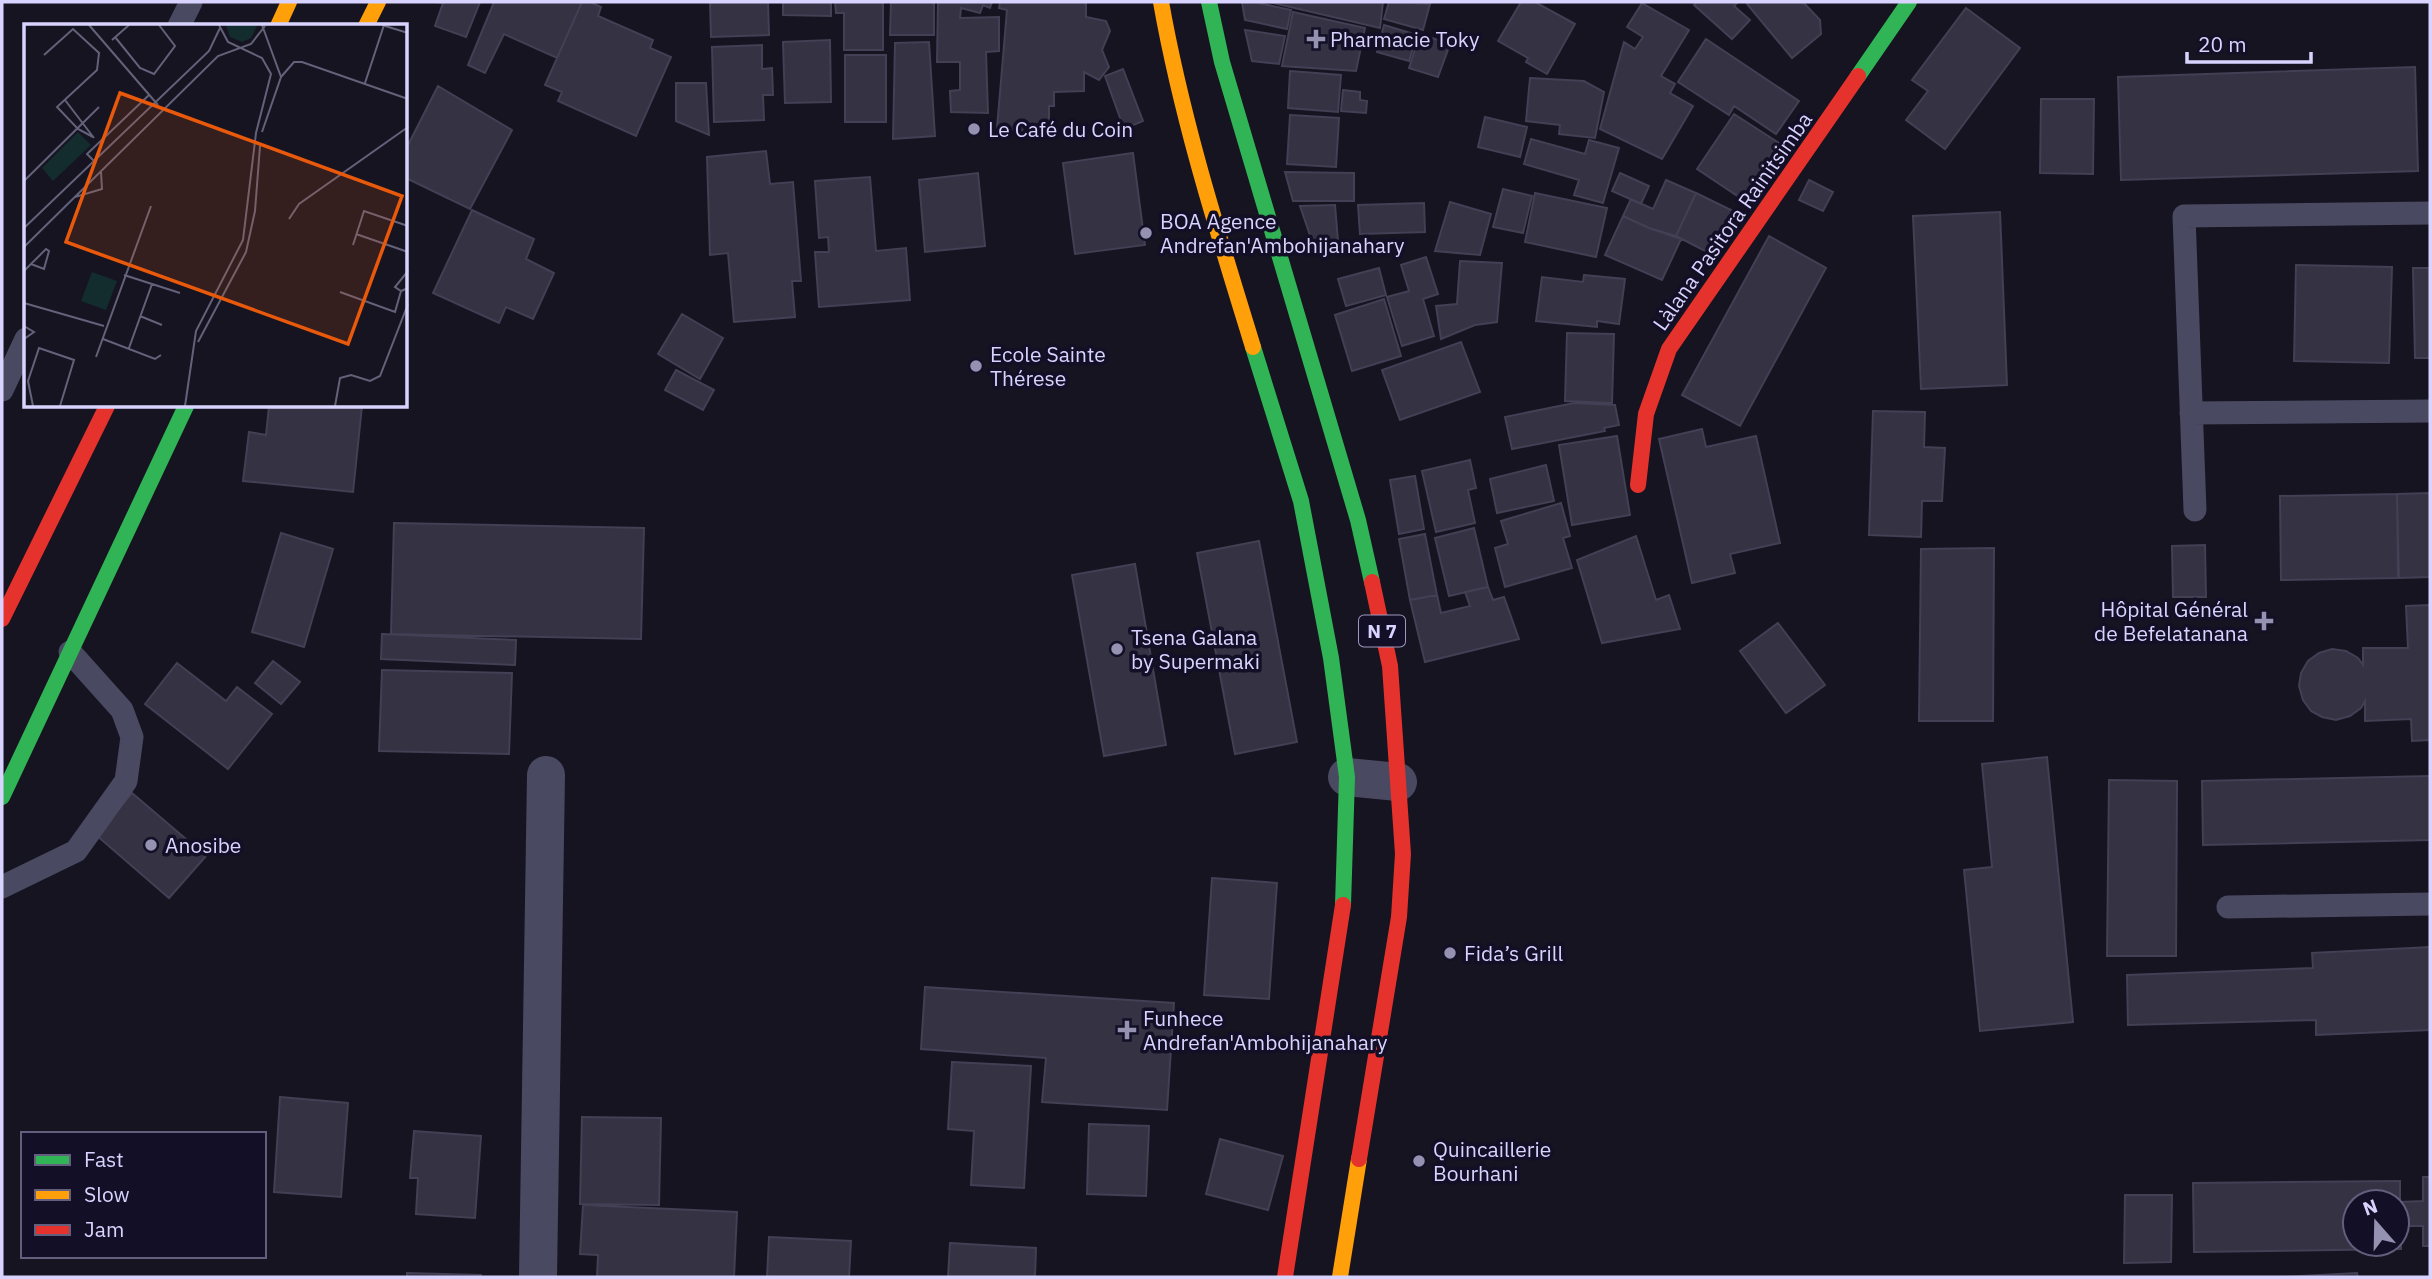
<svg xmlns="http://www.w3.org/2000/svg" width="2432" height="1279" font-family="'IBM Plex Sans',sans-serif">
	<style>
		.building { fill: #343243; stroke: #433f54; stroke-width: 2; fill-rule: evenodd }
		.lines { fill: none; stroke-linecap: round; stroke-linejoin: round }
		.lane { stroke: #4a4962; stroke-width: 23 }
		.street { stroke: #4a4962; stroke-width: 38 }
		.fast { stroke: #30b455; stroke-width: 16 }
		.slow { stroke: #ff9f0a; stroke-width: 16 }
		.jam { stroke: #e5322d; stroke-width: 16 }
		.poi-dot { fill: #9591b1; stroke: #130f26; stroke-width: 2.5 }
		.labels { text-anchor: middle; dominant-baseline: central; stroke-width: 7; stroke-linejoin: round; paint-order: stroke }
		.shield { fill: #130f26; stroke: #9e99be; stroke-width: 2 }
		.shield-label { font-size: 19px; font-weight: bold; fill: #d9d4ff }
		.poi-label { font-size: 21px; fill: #d9d4ff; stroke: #130f26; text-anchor: start }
		.street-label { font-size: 21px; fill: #d9d4ff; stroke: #130f26 }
		.inset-road { fill: none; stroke: #64617a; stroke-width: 2 }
		.view { fill: #e8590c; fill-opacity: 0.15; stroke: #e8590c; stroke-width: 3.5 }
		.inset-edge { fill: none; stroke: #d9d4ff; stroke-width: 3.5 }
	</style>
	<rect width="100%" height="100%" fill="#161421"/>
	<!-- building -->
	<path class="building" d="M435 2H480L466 37 435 26 443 3Z
		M494 2H582L557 58 504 34 485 73 468 65Z
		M582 2H590L601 7 598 16 653 40 650 48 671 57 636 136 558 101 562 92 545 85Z
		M710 2H768L769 35 711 37Z
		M783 2H831V16L783 15Z
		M835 2H883V50H844V13H836Z
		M891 2H934V35H890Z
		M938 2H992L990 8 983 5 980 13 961 8 960 18 999 17V51L986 52 988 113 951 112 950 91 960 90V62H937Z
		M1000 2H1086V17L1106 21 1110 31 1102 50 1109 67 1099 80 1084 72V91L1054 92V106H1049V133L997 128 1007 10 999 8Z
		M1242 2H1254L1291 10 1287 29 1245 20Z
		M1269 2H1383L1380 28Z
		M1389 2 1430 4 1423 30 1384 19Z
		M1521 2H1535L1575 24 1547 74 1526 62 1528 58 1498 41Z
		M1697 2H1738L1734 6 1750 20 1732 39 1694 5Z
		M1750 2H1803L1820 20 1821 34 1792 58 1747 4Z
		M1642 3 1689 30 1661 76 1675 84 1670 93 1693 106 1662 159 1600 129 1624 42 1635 49 1643 37 1627 27Z
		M1966 8 2020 48 1945 149 1906 120 1928 91 1912 80Z
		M1293 12 1365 28 1356 71 1282 66Z
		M1384 25 1417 35 1409 61 1377 52Z
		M1245 30 1285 36 1279 64 1252 61Z
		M1420 34 1450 44 1438 77 1409 68Z
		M1706 39 1799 101 1776 134 1734 106 1729 115 1678 82Z
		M830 40 831 102 785 103 783 42Z
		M929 42 935 136 893 139 895 43Z
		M762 45V69L772 68 773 95H763L764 120 714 122 712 47Z
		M845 55H886V122H845Z
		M2415 67 2418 171 2121 180 2118 77Z
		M1123 69 1143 121 1124 129 1105 76Z
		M1290 71 1341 75 1338 112 1288 108Z
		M1530 78 1584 81 1604 92 1595 138 1559 134 1560 125 1526 121Z
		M676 83H706L709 135 676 121Z
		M438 86 512 130 470 209 406 178V149Z
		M1343 90 1360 92V100L1367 101 1366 113 1341 111Z
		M2041 99H2094L2093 174 2040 173Z
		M1734 114 1779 143 1742 199 1697 169Z
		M1290 115 1339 118 1336 167 1287 164Z
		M1485 117 1527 127 1520 157 1478 147Z
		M1531 139 1585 154 1589 140 1619 148 1603 203 1574 195 1579 180 1524 164Z
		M766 151 770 184 793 182 801 281H792L795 317 734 322 728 253 710 255 707 157Z
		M1133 153 1145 245 1075 254 1063 163Z
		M1285 172 1354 173V201H1293Z
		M978 173 985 246 925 252 919 180Z
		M1620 173 1649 186 1641 204 1612 191Z
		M870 177 876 251 906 248 910 300 819 307 815 252H829L828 237 819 238 815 181Z
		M1666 180 1696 193 1676 236 1649 228 1623 216 1631 199 1653 209Z
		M1809 180 1833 192 1823 211 1799 200Z
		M1503 189 1532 196 1523 233 1493 227Z
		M1535 193 1607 208 1596 257 1525 242Z
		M1696 193 1735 212 1709 253 1676 236Z
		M1450 202 1491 214 1480 255 1435 251Z
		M1424 203 1425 232 1360 234 1358 205Z
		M1335 205 1338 241 1314 247 1300 206Z
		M472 210 534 239 526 259 554 273 533 319 506 307 499 323 433 293Z
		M2000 212 2007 385 1921 389 1913 216Z
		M1623 216 1649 228 1681 239 1662 280 1605 255Z
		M1769 236 1826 268 1740 426 1682 395Z
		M1426 257 1438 294 1423 299 1434 336 1402 346 1387 297 1409 291 1401 265Z
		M1460 261 1502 263 1497 322 1475 325 1441 339 1436 306 1457 304Z
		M2296 265 2392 267 2389 363 2294 361Z
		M1379 268 1386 295 1346 306 1338 279Z
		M2413 268H2430V358H2415Z
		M1584 275 1625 279 1619 324 1597 321V327L1536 321 1542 277 1583 282Z
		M1384 299 1401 356 1352 371 1335 315Z
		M682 314 723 338 700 379 658 354Z
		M1567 333 1614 334 1612 403 1565 401Z
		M1461 342 1480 392 1400 420 1382 370Z
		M676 370 714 390 703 410 665 390Z
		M1574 403 1615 405 1619 425 1604 428 1605 431 1512 449 1505 417Z
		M269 406H362L353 492 243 481 249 432 266 435Z
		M1873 411 1925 412 1924 447 1945 448 1942 501H1922L1921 537 1869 535Z
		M1702 429 1706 447 1756 436 1780 543 1730 554 1735 573 1692 583 1659 439Z
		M1617 436 1630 515 1572 525 1559 445Z
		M1470 460 1476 488 1468 490 1475 523 1436 532 1422 471Z
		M1546 465 1554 501 1497 513 1490 479Z
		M1415 476 1424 529 1399 534 1390 480Z
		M2430 493V577L2399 578 2397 494Z
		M2397 494 2398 578 2281 580 2280 496Z
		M1561 503 1570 536 1563 538 1572 568 1505 587 1495 548 1508 544 1501 521Z
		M394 523 644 528 641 639 391 634Z
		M1474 528 1488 587 1449 596 1435 538Z
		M281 533 333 549 304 647 252 632Z
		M1425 534 1437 595 1410 600 1399 539Z
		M1636 536 1656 600 1669 595 1680 629 1602 643 1577 560Z
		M1259 541 1297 742 1235 754 1197 553Z
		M2205 545 2206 597H2173L2172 546Z
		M1994 548 1993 721H1919L1921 549Z
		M1135 564 1166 745 1104 756 1072 575Z
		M1488 587 1493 600 1504 597 1519 639 1425 662 1410 600 1437 595 1441 613 1470 606 1465 592Z
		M2430 605V740L2412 741 2411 719 2365 721V701L2361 708 2350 716 2336 720 2322 717 2311 711 2303 700 2299 686 2301 673 2308 661 2319 653 2332 649 2346 651 2358 658 2363 665V648H2408L2406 606Z
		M1778 623 1825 685 1786 713 1740 651Z
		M382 634 516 640 515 665 381 659Z
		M273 661 300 682 281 704 255 683Z
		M177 663 226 701 237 687 272 714 228 769 145 704Z
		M382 670 512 673 509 754 379 751Z
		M2047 757 2073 1022 1980 1031 1964 870 1992 867 1982 764Z
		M2430 776V840L2203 845 2202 781Z
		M2109 780 2177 781 2176 956H2107Z
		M132 793 206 856 169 898 96 835Z
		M1212 878 1277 883 1269 999 1204 995Z
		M2430 947V1030L2316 1035V1020L2128 1025 2127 975 2313 968 2312 953Z
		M925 987 1174 1003 1167 1110 1042 1102 1046 1058 921 1049Z
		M952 1062 1031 1066 1024 1188 971 1185 974 1131 948 1129Z
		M280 1097 348 1103 341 1197 274 1192Z
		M582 1117 661 1118 659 1205 580 1204Z
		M1089 1124 1149 1126 1146 1196 1087 1194Z
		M414 1131 481 1136 475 1218 416 1214 418 1178H410Z
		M1220 1139 1283 1156 1268 1210 1206 1194Z
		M2423 1177H2430V1246H2423V1226H2401V1249L2194 1252 2193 1183 2400 1181V1202L2423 1201ZM2355 1202H2397V1244H2355Z
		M2125 1195H2172L2171 1262 2124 1263Z
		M583 1205 737 1212 734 1277H597L598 1255 580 1254Z
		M769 1237 851 1241 849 1277H767Z
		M950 1243 1036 1248 1035 1277H948Z
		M407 1273 481 1275V1277H407Z
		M2357 1273 2358 1277H2279Z"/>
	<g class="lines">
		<!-- lane -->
		<path class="lane" d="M179 26 191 2
			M2 390 26 339
			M2191 413 2430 411
			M2195 510 2184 216 2430 213
			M2 887 76 851 126 781 132 737 122 710 70 652
			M2228 907 2430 904"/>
		<!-- street -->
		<path class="street" d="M1347 777 1398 782
			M538 1277 546 775"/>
		<!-- fast -->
		<path class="fast" d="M1209 2 1222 62 1358 520 1372 582
			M1858 76 1909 2
			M1253 347 1301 501 1331 658 1347 777 1343 905
			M2 797 186 406"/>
		<!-- slow -->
		<path class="slow" d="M1161 2C1182 120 1218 233 1253 347
			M278 26 289 2
			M366 26 378 2
			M1340 1277 1359 1159"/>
		<!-- jam -->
		<path class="jam" d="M1638 485 1646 414 1669 349 1858 76
			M2 619 107 406
			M1359 1159 1399 917 1403 854 1390 666 1372 582
			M1285 1277 1343 905"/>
	</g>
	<!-- markers -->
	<g class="poi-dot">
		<path d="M1312.5 28.5h7v7h7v7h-7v7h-7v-7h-7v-7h7z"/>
		<circle cx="974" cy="129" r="7"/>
		<circle cx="1146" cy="233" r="7"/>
		<circle cx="976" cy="366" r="7"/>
		<path d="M2260.5 610.5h7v7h7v7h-7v7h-7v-7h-7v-7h7z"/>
		<circle cx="1117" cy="649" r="7"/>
		<circle cx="151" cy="845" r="7"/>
		<circle cx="1450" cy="953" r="7"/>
		<path d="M1123.5 1019.5h7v7h7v7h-7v7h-7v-7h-7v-7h7z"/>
		<circle cx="1419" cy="1161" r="7"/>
	</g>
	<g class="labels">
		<!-- shield labels -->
		<rect class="shield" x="1359" y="615.5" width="46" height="31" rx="5"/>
		<g class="shield-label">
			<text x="1382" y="631">N 7</text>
		</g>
		<!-- poi labels -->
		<g class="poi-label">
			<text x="1330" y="39">Pharmacie Toky</text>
			<text x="988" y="129">Le Café du Coin</text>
			<text x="1160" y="221">BOA Agence<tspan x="1160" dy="24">Andrefan'Ambohijanahary</tspan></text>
			<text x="990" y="354">Ecole Sainte<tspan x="990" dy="24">Thérese</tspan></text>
			<text x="2248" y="609" text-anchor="end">Hôpital Général<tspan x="2248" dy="24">de Befelatanana</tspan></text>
			<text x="1131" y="637">Tsena Galana<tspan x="1131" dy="24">by Supermaki</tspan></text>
			<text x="165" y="845">Anosibe</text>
			<text x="1464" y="953">Fida’s Grill</text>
			<text x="1143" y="1018">Funhece<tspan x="1143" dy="24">Andrefan'Ambohijanahary</tspan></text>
			<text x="1433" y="1149">Quincaillerie<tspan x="1433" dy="24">Bourhani</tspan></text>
		</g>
		<!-- street labels -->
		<g class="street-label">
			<text transform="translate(1732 221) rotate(-55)">Làlana Pasitora Rainitsimba</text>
		</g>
	</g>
	<!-- overview -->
	<g transform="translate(24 24)">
		<rect width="383" height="383" fill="#161421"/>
		<path d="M202 1H233V2L227 14 218 18 206 13ZM54 108 67 121 29 157 18 144ZM68 248 93 257 82 286 57 277Z" fill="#132c2d"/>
		<path class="inset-road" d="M65 1 134 81M358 1 384 9M91 13 116 44 130 50 151 22 135 1M88 16 105 1M20 31 49 5 75 29 73 46 33 83 54 105 69 113M257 53 270 38H278L384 75M341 59 360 1M41 76 70 114M238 108 257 53 238 1M72 139 63 130 125 71M0 157 75 83M51 173 78 165 77 148M265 195 275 180 384 103M0 204 185 27 196 4M332 210 384 228M329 221 340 187 384 202M0 223 194 32 227 20 241 2M0 247 22 225 25 227 20 245 7 240M384 247 371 263 377 267 384 264M100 251 156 269M316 268 371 288 377 267M0 279 80 302M116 292 138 301M0 302 10 308 0 315M79 315 131 335 137 331M174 318 222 228 231 187 236 122M105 324 128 260M72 333 127 182M9 382 4 357 15 324 50 336 36 382M161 382 172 307 219 216 232 109 247 50 238 34 204 18 195 1M311 382 316 354 327 351 346 357 356 352 384 280"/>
		<path class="view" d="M96 69 378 172 324 320 42 218Z"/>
		<rect width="383" height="383" class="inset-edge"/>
	</g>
	<!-- border -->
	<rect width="2432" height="1279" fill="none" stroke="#d9d4ff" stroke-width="7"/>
	<!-- legend -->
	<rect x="21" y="1132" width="245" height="126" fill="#130f26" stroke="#625e7d" stroke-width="2"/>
	<rect x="35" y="1155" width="35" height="10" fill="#30b455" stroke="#625e7d" stroke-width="2"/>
	<text x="84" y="1167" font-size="21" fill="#d9d4ff">Fast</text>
	<rect x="35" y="1190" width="35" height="10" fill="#ff9f0a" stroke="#625e7d" stroke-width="2"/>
	<text x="84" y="1202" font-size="21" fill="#d9d4ff">Slow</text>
	<rect x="35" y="1225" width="35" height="10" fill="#e5322d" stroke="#625e7d" stroke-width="2"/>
	<text x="84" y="1237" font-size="21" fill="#d9d4ff">Jam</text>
	<!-- north arrow -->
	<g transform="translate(2376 1223) rotate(340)"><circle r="33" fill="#130f26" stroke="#625e7d" stroke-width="2"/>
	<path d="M0-5L12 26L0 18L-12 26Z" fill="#9591b1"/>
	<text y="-10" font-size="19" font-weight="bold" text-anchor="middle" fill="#d9d4ff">N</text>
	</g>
	<!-- scale -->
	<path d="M2187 52v10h124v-10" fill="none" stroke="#d9d4ff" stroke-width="3.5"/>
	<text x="2198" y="52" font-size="21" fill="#d9d4ff" stroke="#130f26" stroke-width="5" paint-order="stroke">20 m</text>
</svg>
